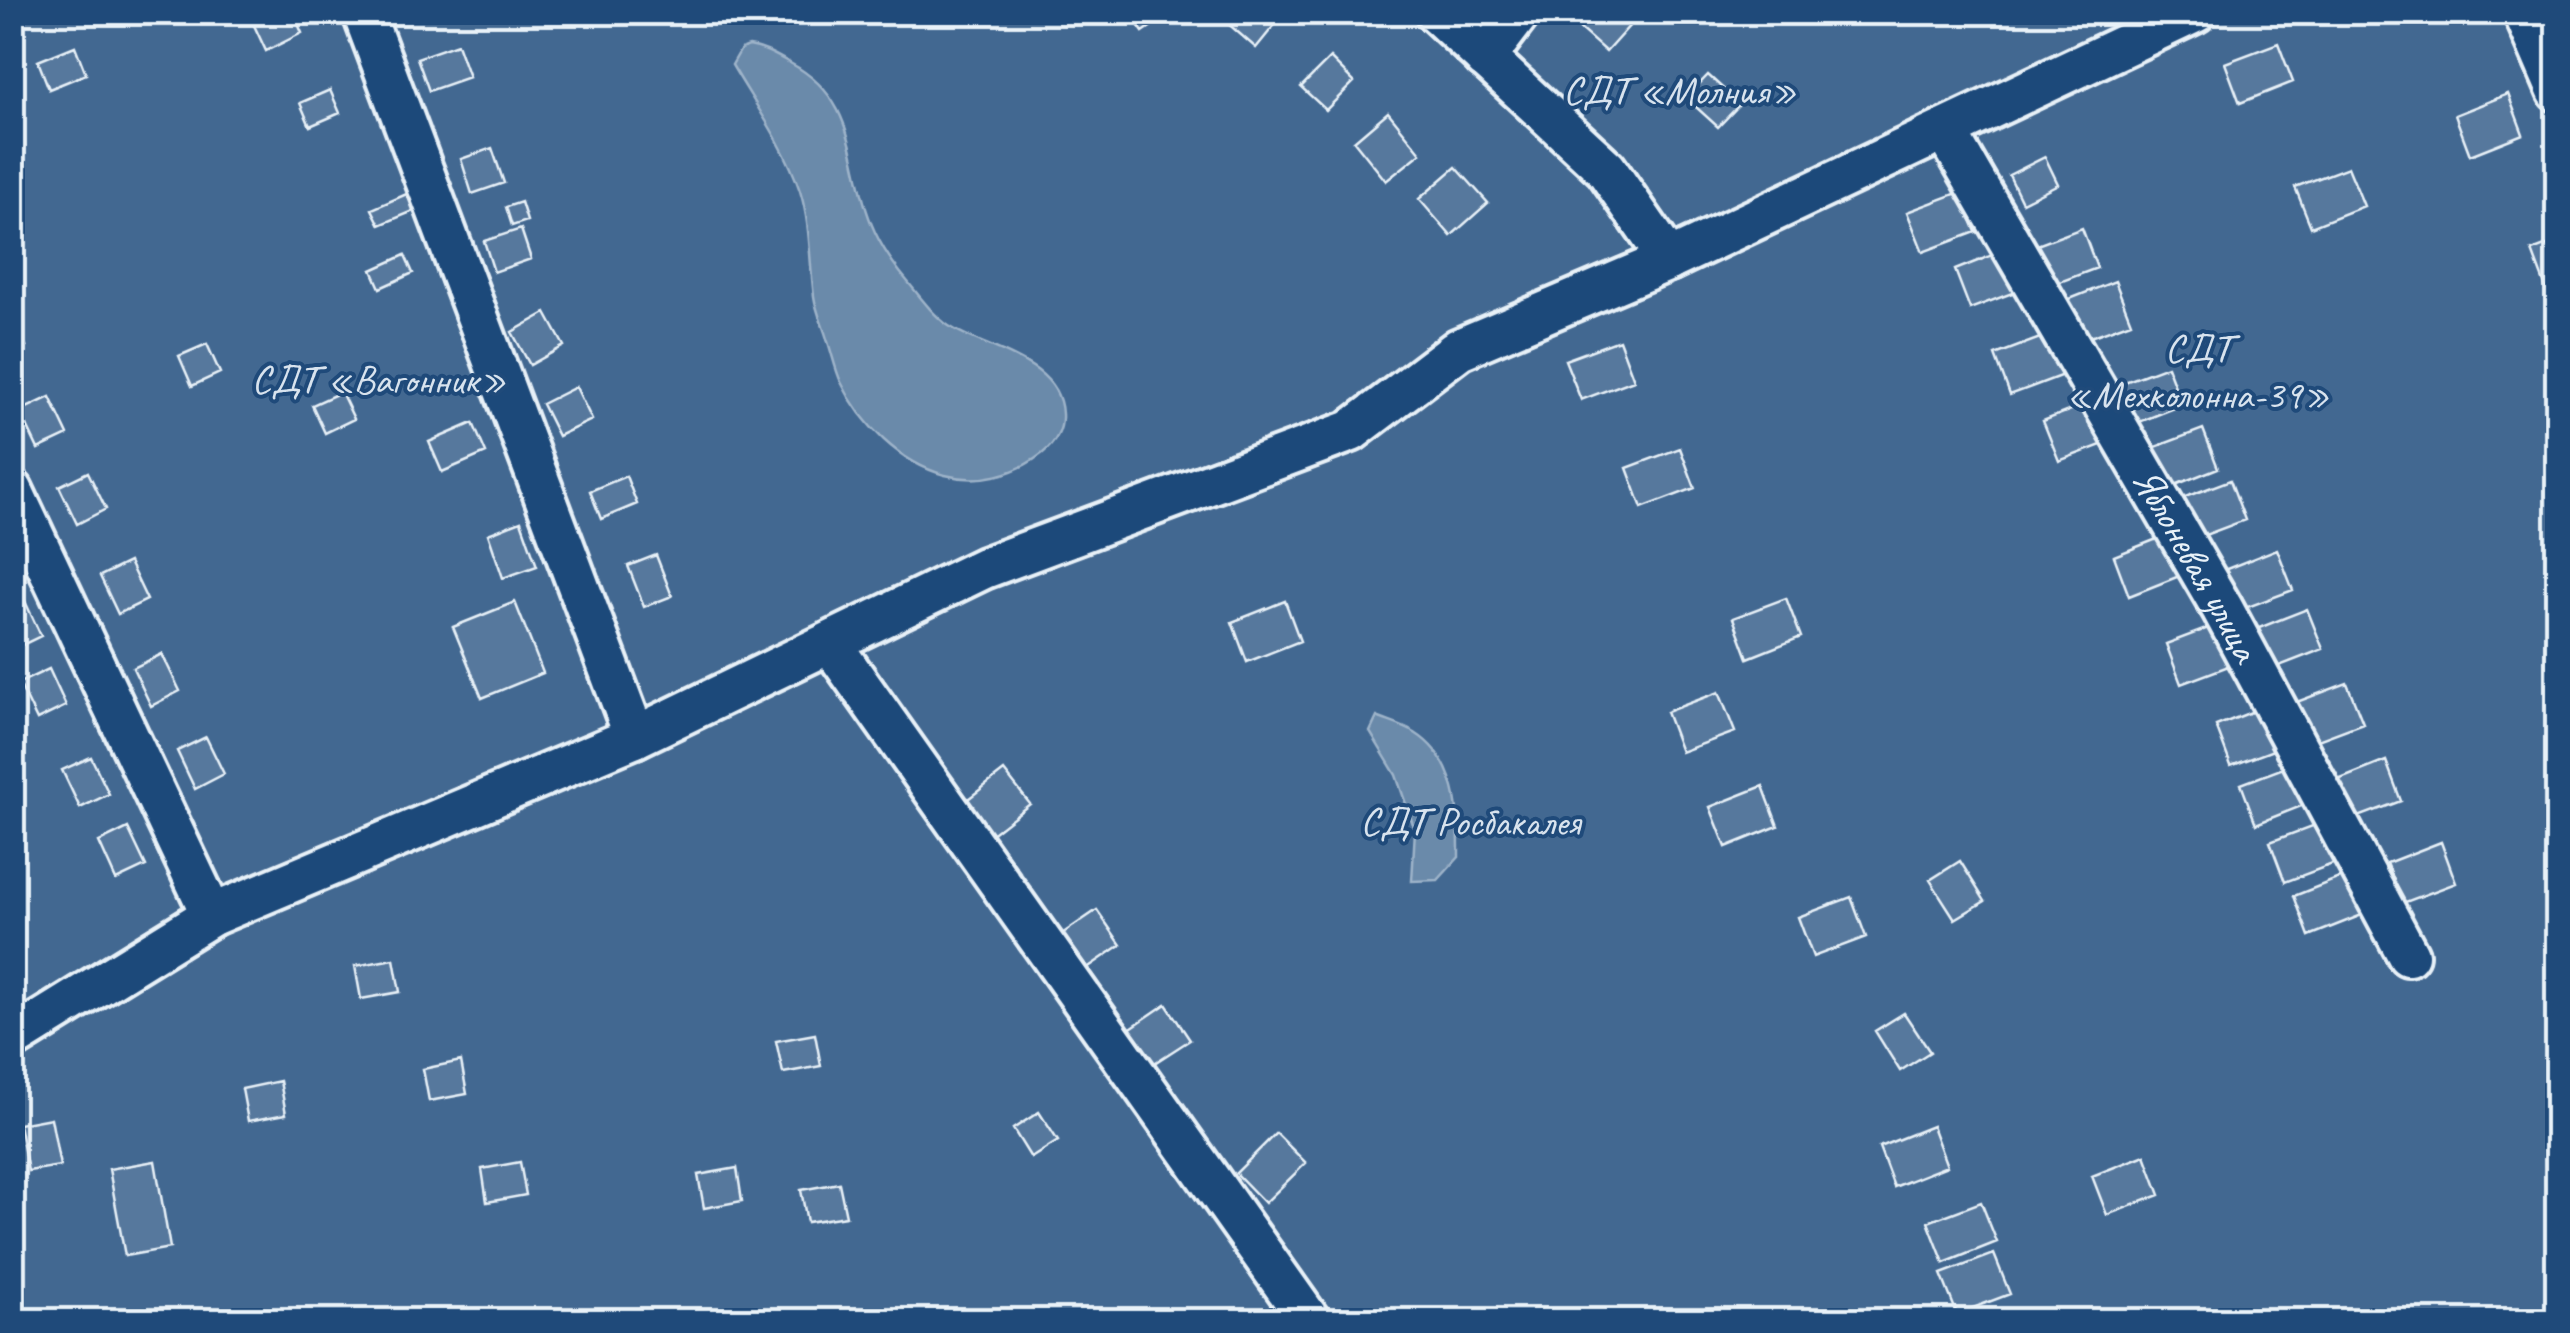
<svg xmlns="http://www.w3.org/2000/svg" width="2570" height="1333" font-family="Caveat,sans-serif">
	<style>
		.green { fill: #436891; stroke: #96acc4; stroke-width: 2.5 }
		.water { fill: #6b8aaa; stroke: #9db3c9; stroke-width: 2.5 }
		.building { fill: #57789d; stroke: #e8f1f8; stroke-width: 2.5 }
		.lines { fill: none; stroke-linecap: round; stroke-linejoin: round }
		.minor-casing { stroke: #e8f1f8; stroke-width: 48 }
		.minor { stroke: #1f4a7a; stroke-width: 40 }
		.labels { text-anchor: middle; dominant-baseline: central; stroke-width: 8; stroke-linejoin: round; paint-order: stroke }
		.park-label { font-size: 40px; fill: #d8e3ee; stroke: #1f4a7a }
		.street-label { font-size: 40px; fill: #e8f1f8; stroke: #1f4a7a }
	</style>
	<rect width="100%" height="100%" fill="#27517f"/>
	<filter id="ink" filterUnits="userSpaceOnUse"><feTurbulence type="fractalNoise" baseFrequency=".01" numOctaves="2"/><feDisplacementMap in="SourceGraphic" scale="20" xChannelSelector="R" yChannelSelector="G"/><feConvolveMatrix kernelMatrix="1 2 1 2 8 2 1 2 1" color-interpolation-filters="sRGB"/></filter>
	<g filter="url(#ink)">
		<!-- green -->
		<path class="green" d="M12 13H2557V1320H13Z"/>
		<!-- water -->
		<path class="water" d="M749 46C764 48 777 56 790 63 862 101 846 169 875 232 883 249 896 268 908 282 920 297 934 316 949 326 986 350 1060 360 1062 414 1063 430 1055 443 1043 453 1015 475 980 484 945 475 900 463 861 424 841 382 835 369 832 353 827 339 823 325 816 311 814 296 809 261 811 226 800 191 785 146 756 106 732 65L741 49Z
			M1377 717C1389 722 1404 726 1415 733 1458 760 1459 812 1459 857L1438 880 1412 881 1415 830 1396 775 1370 732Z"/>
		<!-- building -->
		<path class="building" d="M274 12H293L302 33 266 51 253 23Z
			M1129 12H1172L1143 32Z
			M1232 12H1276L1281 17 1256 48 1225 21Z
			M1577 12H1618L1631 24 1606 52 1570 20Z
			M2278 43 2293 82 2240 103 2225 63Z
			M457 44 469 77 429 91 417 58Z
			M75 46 86 74 49 89 38 61Z
			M1330 58 1354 82 1326 110 1301 87Z
			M1708 75 1740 104 1718 127 1686 98Z
			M330 90 340 113 310 126 300 103Z
			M2508 94 2523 134 2470 155 2455 115Z
			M1388 112 1421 153 1386 181 1354 141Z
			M492 148 504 183 472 194 461 159Z
			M2045 157 2058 184 2022 202 2009 175Z
			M1456 167 1488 203 1451 236 1419 199Z
			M2348 167 2364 206 2311 227 2295 187Z
			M1960 192 1976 232 1923 252 1907 212Z
			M409 193 416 210 380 225 372 209Z
			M521 202 527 221 512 226 506 207Z
			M2082 228 2097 268 2044 288 2029 248Z
			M521 229 531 259 494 272 484 241Z
			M2558 241V287L2547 291 2532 251Z
			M2008 249 2023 289 1970 309 1955 270Z
			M405 255 413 273 380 288 372 270Z
			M2115 281 2131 322 2077 342 2062 302Z
			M546 313 564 346 530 365 512 332Z
			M12 317 26 346 12 352Z
			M2048 335 2063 375 2010 395 1995 355Z
			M1619 340 1634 380 1581 400 1565 360Z
			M207 344 220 373 192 386 179 356Z
			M2167 366 2182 405 2129 426 2114 386Z
			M576 387 592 420 558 436 542 404Z
			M341 392 354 419 325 433 312 405Z
			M50 397 68 435 38 449 20 411Z
			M2096 400 2112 441 2059 461 2043 421Z
			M473 423 486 453 442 472 429 442Z
			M2203 429 2218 468 2165 489 2150 449Z
			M1680 448 1695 488 1642 508 1627 468Z
			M88 472 106 509 77 524 59 486Z
			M626 476 637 504 601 519 590 491Z
			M2230 480 2245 520 2192 540 2177 500Z
			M521 521 537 566 503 578 488 534Z
			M2167 535 2182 575 2129 596 2114 556Z
			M2277 549 2293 590 2240 610 2224 570Z
			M656 555 672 596 644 607 628 566Z
			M129 562 147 600 118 614 100 576Z
			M1786 598 1801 637 1748 658 1733 618Z
			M24 599 41 636 12 650V604Z
			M1285 601 1300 641 1247 662 1232 622Z
			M515 602 543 673 482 698 453 627Z
			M2307 609 2323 649 2269 670 2254 630Z
			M2219 624 2234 664 2181 684 2166 644Z
			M162 654 180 691 151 706 133 668Z
			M49 669 66 706 37 720 19 683Z
			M2347 683 2363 723 2310 743 2294 703Z
			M1719 692 1735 732 1681 752 1666 712Z
			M2269 705 2284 746 2231 766 2216 726Z
			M206 737 224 774 195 789 177 751Z
			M91 757 109 794 80 808 62 770Z
			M2386 761 2401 801 2348 821 2333 782Z
			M2294 764 2309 803 2256 824 2241 784Z
			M1004 771 1030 804 985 839 959 806Z
			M1763 786 1778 826 1726 847 1710 807Z
			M2323 822 2338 862 2285 882 2270 842Z
			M128 828 146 866 116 880 99 842Z
			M2441 842 2456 883 2403 903 2387 863Z
			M1960 861 1985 901 1955 919 1930 880Z
			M2347 875 2362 915 2309 936 2294 896Z
			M1851 897 1866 937 1813 957 1798 917Z
			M1097 910 1121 945 1074 977 1050 942Z
			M394 959 400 992 361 999 355 966Z
			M1166 1004 1190 1040 1142 1071 1119 1036Z
			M1904 1013 1930 1052 1900 1071 1875 1031Z
			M815 1034 821 1066 783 1073 776 1041Z
			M461 1061 467 1094 429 1101 423 1069Z
			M280 1081 286 1114 248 1121 242 1089Z
			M1039 1112 1058 1141 1031 1158 1013 1129Z
			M51 1118 60 1166 28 1171 19 1124Z
			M1932 1126 1947 1166 1894 1187 1879 1147Z
			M1276 1133 1306 1163 1265 1203 1236 1173Z
			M2145 1155 2160 1195 2107 1215 2092 1176Z
			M155 1161 170 1248 125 1256 109 1169Z
			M520 1162 526 1195 487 1202 482 1169Z
			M737 1168 742 1201 704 1208 698 1175Z
			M839 1183 846 1216 807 1222 801 1190Z
			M1981 1202 1997 1242 1944 1263 1928 1222Z
			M1994 1254 2010 1294 1957 1314 1941 1274Z
			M2558 1257V1289L2548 1260Z"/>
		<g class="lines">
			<!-- minor casing -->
			<g class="minor-casing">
				<g id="minor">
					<path d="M363 12 635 737"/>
					<path d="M1436 12 1606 169 1669 260"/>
					<path d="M2524 12 2558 91"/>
					<path d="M1485 58 1520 12"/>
					<path id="s1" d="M1945 130 2222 608 2408 955"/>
					<path d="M12 490 212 915"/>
					<path d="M830 643 1309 1320"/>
					<path d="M12 1039 212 915 635 737 984 568 1351 431 1459 349 1669 260 2195 12"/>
				</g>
			</g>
			<!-- minor -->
			<use href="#minor" class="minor"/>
		</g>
	</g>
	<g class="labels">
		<!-- park labels -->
		<g class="park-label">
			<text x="1680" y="91">СДТ «Молния»</text>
			<text x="2198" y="349">СДТ<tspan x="2198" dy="46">«Мехколонна-39»</tspan></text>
			<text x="379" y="380">СДТ «Вагонник»</text>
			<text x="1470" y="822">СДТ Росбакалея</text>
		</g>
		<!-- street labels -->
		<g class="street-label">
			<text stroke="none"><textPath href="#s1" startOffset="502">Яблоневая улица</textPath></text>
		</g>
	</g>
	<!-- margin -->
	<rect width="2570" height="1333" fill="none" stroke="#1f4a7a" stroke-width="50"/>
	<rect x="25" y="25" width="2520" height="1283" fill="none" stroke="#e8f1f8" stroke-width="4" filter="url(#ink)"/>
</svg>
